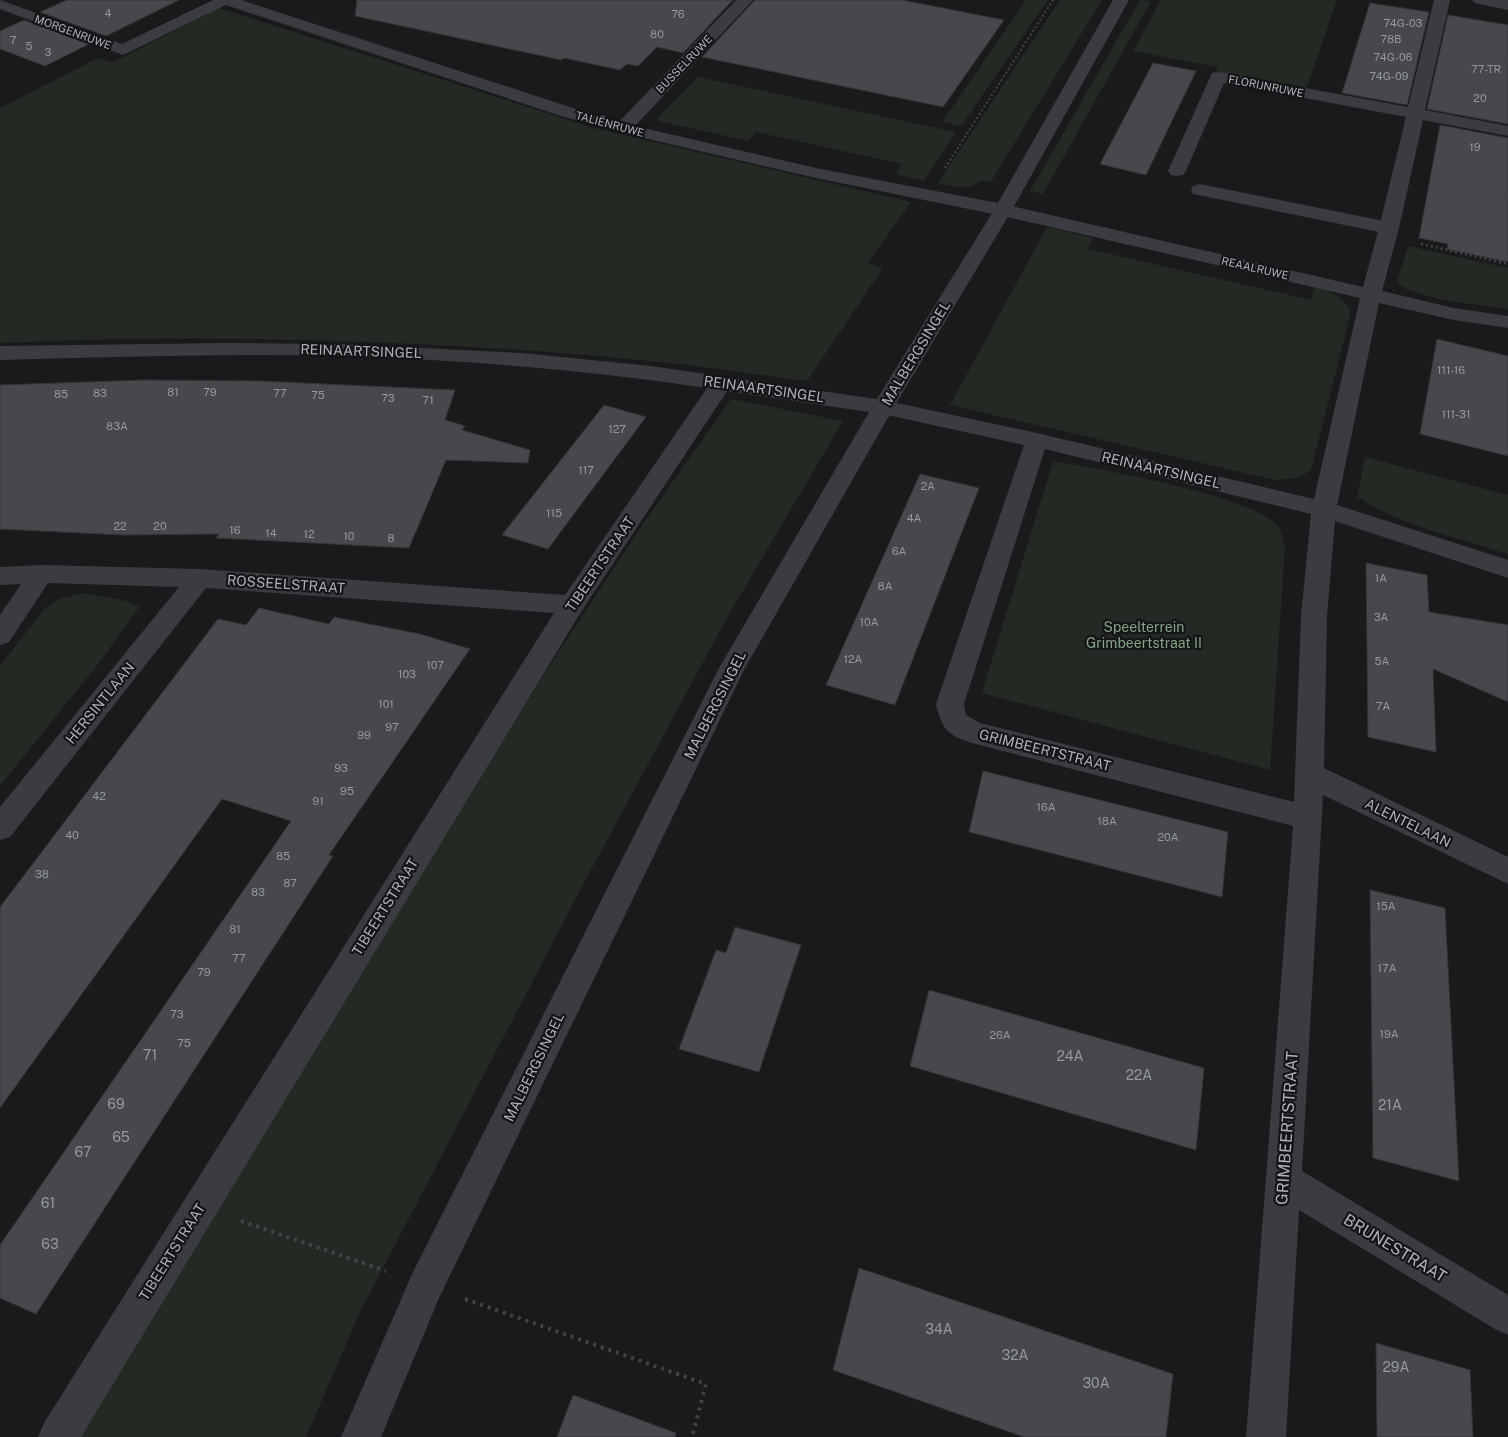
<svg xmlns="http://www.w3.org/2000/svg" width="1508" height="1437" font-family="'Public Sans',sans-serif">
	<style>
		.green { fill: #222a23 }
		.building { fill: #47484c; stroke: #343438 }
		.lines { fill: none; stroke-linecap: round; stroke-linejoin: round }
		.path-far2 { stroke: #414348; stroke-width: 2; stroke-dasharray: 2 2.5; stroke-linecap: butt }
		.path-far1 { stroke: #414348; stroke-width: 2.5; stroke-dasharray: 2 3; stroke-linecap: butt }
		.path { stroke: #414348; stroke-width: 4; stroke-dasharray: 3 5; stroke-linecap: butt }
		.service { fill: #3b3c41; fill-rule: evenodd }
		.minor { fill: #3b3c41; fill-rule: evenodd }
		.tertiary { fill: #3b3c41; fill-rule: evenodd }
		.labels { text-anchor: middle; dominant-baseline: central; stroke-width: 4.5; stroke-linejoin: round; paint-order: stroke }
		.number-label { font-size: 11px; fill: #94989f }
		.far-street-label { font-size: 11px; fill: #adb2bb; stroke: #151517 }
		.street-label { font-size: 14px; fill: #adb2bb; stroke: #151517 }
		.park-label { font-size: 14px; fill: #86a587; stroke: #151517 }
		.near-number-label { font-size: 14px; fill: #94989f }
		.near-street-label { font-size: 16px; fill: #adb2bb; stroke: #151517 }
	</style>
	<rect width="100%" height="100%" fill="#1a1a1c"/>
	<!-- green -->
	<path class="green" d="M1026 0H1048L961 126 942 122Z
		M1060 0H1102L990 183 981 180C969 192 952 186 938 183Z
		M1140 0 1151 1 1043 194 1030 191Z
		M1161 0H1337L1306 90 1217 73V67L1133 51Z
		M219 8 590 127 911 202 868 263 883 268 807 381C761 375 716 368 670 363 447 340 224 333 0 343V108L98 58 112 63Z
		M698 77 956 132 924 181 896 174 902 164 756 132 748 141 659 121 657 118Z
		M1047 227 1093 238 1088 249 1311 300 1314 287C1330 291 1344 296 1351 312L1311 470 1298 478 1275 480 950 405Z
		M1408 246 1508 268V309C1478 304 1419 301 1397 282Z
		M731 399 843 421 728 616 586 879 359 1314 306 1437H69L152 1297 552 662 641 527Z
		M1365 457 1508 495V554C1458 538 1402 526 1357 497Z
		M1053 461C1096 468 1254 496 1278 526 1282 531 1283 541 1285 547L1270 770 982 693Z
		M85 593 126 601 140 606 99 663 0 786V666L45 608 59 599Z"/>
	<!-- building -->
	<path class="building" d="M67 0H179L106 36 40 12Z
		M357 0H733L683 53 657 47 638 66 627 64 620 70 564 58 561 60 355 16Z
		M755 0H902L1004 20 943 107 702 57Z
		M1370 3 1429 12 1407 105 1342 93Z
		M1448 15 1508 25V124L1427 109Z
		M24 20 89 44 45 66 0 49V31Z
		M1153 63 1196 71 1146 175 1100 164Z
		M1440 125 1508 138V262L1447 249 1448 244 1419 238Z
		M1437 339 1508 356V456L1420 434Z
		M144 380 260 381 455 390 445 420 465 426 462 430 530 450 528 463 446 460 409 548 216 538 219 534 123 535 0 529V385Z
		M604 405 646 417 548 549 502 535Z
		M920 474 979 488 895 705 826 685Z
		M1366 563 1427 575 1429 612 1508 625V702L1433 669 1436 752 1368 737Z
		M259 608 329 624 334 617 420 634 470 649 329 855 333 856 36 1314 0 1298V1245L291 821 222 799 0 1108V907L218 619 246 625Z
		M983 771 1228 832 1222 897 969 832Z
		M1370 890 1445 908 1459 1181 1373 1158Z
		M735 927 801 945 759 1072 679 1049 716 950 726 953Z
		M929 990 1204 1068 1196 1150 910 1066Z
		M859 1268 1173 1374 1166 1437H1024L833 1370Z
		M1376 1343 1470 1370 1473 1437H1377Z
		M573 1395 676 1433 675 1437H557Z"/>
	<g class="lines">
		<!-- path-far2 -->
		<path class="path-far2" d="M1464 54 1508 62
			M945 168 1053 0
			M1432 184 1508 200"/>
		<!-- path-far1 -->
		<path class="path-far1" d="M1421 244 1508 264"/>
		<!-- path -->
		<path class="path" d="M241 1221 386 1271
			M465 1299 706 1384 692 1437"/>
		<!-- service -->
		<path class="service" d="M1200 184 1389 222 1396 224 1399 228 1396 232 1389 234 1193 194 1191 190 1193 186Z"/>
		<!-- minor -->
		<path class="minor" d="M0 0 122 44 213 0H241L573 108 619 122 736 0H753L635 126 816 168 1003 204 1363 287 1379 228 1406 117 1224 83 1186 171 1183 175 1177 176 1171 175 1168 171 1212 73 1218 72 1408 107 1434 0H1450L1425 110 1508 126V136L1423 120 1399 228 1382 291 1454 308 1508 316V328L1454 320 1379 303 1337 505 1508 560V578L1335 521 1327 616 1324 768 1508 857V884L1323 795 1302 1171 1508 1295V1335L1495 1329 1299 1210 1286 1437H1246L1293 826 972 743C947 735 942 729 936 704L1024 445 883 414 727 391 581 612 81 1437H38L44 1423 554 613 206 588 10 837 0 840V807L179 587 48 583 9 642 0 645V615L21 584 0 585V567L41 565 200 569 565 595 707 388C587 370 465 360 345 356 230 353 115 357 0 360V346L226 343 345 344 522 353 651 366 883 400 1037 433 1314 499 1360 298 1003 216 816 178 623 133 561 116 226 5 123 55 0 9ZM1045 449 1311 514 1301 616 1294 802 980 723 966 715 964 704Z
			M1472 0H1508V10L1475 3Z"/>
		<!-- tertiary -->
		<path class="tertiary" d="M1113 0H1129L1012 210 894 407 744 670 439 1298 381 1437H341L413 1272 719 668 872 407 994 210Z"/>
	</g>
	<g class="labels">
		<!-- number labels -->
		<g class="number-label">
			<text x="108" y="13">4</text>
			<text x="678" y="14">76</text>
			<text x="1403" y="23">74G-03</text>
			<text x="657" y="34">80</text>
			<text x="1391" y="39">78B</text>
			<text x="13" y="40">7</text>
			<text x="29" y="46">5</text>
			<text x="48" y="52">3</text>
			<text x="1393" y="57">74G-06</text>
			<text x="1486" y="69">77-TR</text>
			<text x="1389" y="76">74G-09</text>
			<text x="1480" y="98">20</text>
			<text x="1475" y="147">19</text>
			<text x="1451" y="370">111-16</text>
			<text x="173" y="392">81</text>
			<text x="210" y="392">79</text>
			<text x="100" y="393">83</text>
			<text x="280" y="393">77</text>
			<text x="61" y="394">85</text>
			<text x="318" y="395">75</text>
			<text x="388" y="398">73</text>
			<text x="428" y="400">71</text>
			<text x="1456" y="414">111-31</text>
			<text x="117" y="426">83A</text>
			<text x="617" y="429">127</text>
			<text x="586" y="470">117</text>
			<text x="928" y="486">2A</text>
			<text x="554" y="513">115</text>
			<text x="914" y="518">4A</text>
			<text x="120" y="526">22</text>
			<text x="160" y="526">20</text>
			<text x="235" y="530">16</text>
			<text x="271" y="533">14</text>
			<text x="309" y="534">12</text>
			<text x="349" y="536">10</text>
			<text x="391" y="538">8</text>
			<text x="899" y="551">6A</text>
			<text x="1381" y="578">1A</text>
			<text x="885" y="586">8A</text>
			<text x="1381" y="617">3A</text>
			<text x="869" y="622">10A</text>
			<text x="853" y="659">12A</text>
			<text x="1382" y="661">5A</text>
			<text x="435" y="665">107</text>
			<text x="407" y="674">103</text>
			<text x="386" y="704">101</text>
			<text x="1383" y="706">7A</text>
			<text x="392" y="727">97</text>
			<text x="364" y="735">99</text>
			<text x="341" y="768">93</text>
			<text x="347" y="791">95</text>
			<text x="99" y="796">42</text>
			<text x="318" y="801">91</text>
			<text x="1046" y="807">16A</text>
			<text x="1107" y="821">18A</text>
			<text x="72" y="835">40</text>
			<text x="1168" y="837">20A</text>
			<text x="283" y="856">85</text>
			<text x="42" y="874">38</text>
			<text x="290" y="883">87</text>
			<text x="258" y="892">83</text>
			<text x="1386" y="906">15A</text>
			<text x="235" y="929">81</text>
			<text x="239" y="958">77</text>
			<text x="1387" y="968">17A</text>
			<text x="204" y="972">79</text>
			<text x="177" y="1014">73</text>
			<text x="1389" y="1034">19A</text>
			<text x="1000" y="1035">26A</text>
			<text x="184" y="1043">75</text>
		</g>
		<!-- far-street labels -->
		<g class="far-street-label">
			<text transform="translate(73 32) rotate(20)">MORGENRUWE</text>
			<text transform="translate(684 64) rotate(-46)">BUSSELRUWE</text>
			<text transform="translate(1266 86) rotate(11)">FLORIJNRUWE</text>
			<text transform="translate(610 124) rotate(15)">TALIËNRUWE</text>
			<text transform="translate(1255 268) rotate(13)">REAALRUWE</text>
		</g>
		<!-- street labels -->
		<g class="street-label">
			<text transform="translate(361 351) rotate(2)">REINAARTSINGEL</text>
			<text transform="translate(916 353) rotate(-59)">MALBERGSINGEL</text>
			<text transform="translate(764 389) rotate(8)">REINAARTSINGEL</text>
			<text transform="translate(1161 470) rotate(13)">REINAARTSINGEL</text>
			<text transform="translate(600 564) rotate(-56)">TIBEERTSTRAAT</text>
			<text transform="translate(286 584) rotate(4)">ROSSEELSTRAAT</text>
			<text transform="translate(100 703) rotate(-51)">HERSINTLAAN</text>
			<text transform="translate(715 705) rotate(-63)">MALBERGSINGEL</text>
			<text transform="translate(1045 750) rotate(14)">GRIMBEERTSTRAAT</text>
			<text transform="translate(1408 823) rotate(26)">ALENTELAAN</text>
			<text transform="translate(385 907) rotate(-58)">TIBEERTSTRAAT</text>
			<text transform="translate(534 1067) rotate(-64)">MALBERGSINGEL</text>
			<text transform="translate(172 1252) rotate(-58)">TIBEERTSTRAAT</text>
		</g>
		<!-- park labels -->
		<g class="park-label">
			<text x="1144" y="627">Speelterrein<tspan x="1144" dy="16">Grimbeertstraat II</tspan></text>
		</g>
		<!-- near-number labels -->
		<g class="near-number-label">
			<text x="150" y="1055">71</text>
			<text x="1070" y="1056">24A</text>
			<text x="1139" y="1075">22A</text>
			<text x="116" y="1104">69</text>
			<text x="1390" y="1105">21A</text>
			<text x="121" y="1137">65</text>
			<text x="83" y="1152">67</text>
			<text x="48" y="1203">61</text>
			<text x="50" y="1244">63</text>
			<text x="939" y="1329">34A</text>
			<text x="1015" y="1355">32A</text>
			<text x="1396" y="1367">29A</text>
			<text x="1096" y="1383">30A</text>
		</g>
		<!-- near-street labels -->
		<g class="near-street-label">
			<text transform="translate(1287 1128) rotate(-86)">GRIMBEERTSTRAAT</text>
			<text transform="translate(1395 1248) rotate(31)">BRUNESTRAAT</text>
		</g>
	</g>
</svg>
